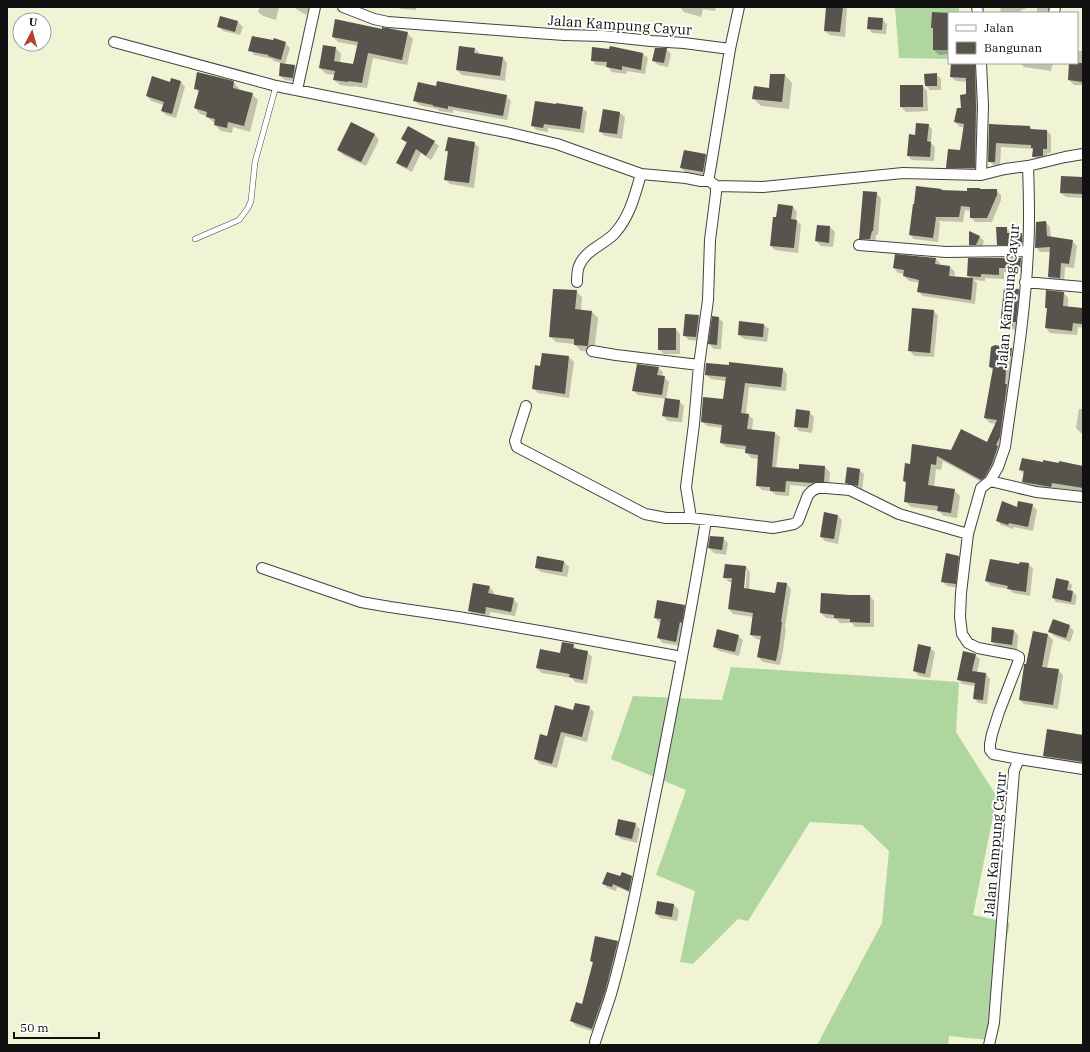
<svg xmlns="http://www.w3.org/2000/svg" width="1090" height="1052" font-family="'IBM Plex Serif',serif">
	<style>
		.farmland { fill: #f1f3d5; fill-rule: evenodd }
		.forest { fill: #b0d6a0 }
		.shadow { fill: #0003; fill-rule: evenodd }
		.building { fill: #58534d }
		.lines { fill: none; stroke-linecap: round; stroke-linejoin: round }
		.service-casing { stroke: #434343; stroke-width: 6 }
		.minor-casing { stroke: #434343; stroke-width: 12 }
		.service { stroke: #fff; stroke-width: 5 }
		.minor { stroke: #fff; stroke-width: 10 }
		.labels { text-anchor: middle; dominant-baseline: central; stroke-width: 4; stroke-linejoin: round; paint-order: stroke }
		.street-label { font-size: 14px; fill: #101010; stroke: #fff }
	</style>
	<rect width="100%" height="100%" fill="#fefef4"/>
	<!-- farmland -->
	<path class="farmland" d="M7 7H1083V1045H7ZM949 13H1077V63H949ZM20 20H44V44H20Z"/>
	<!-- forest -->
	<path class="forest" d="M895 7H959V13H949V59L899 58Z
		M731 667 959 682 956 732 997 797 973 915 1010 923 991 1006 989 1040 949 1036 948 1045H817L882 923 889 851 862 825 810 822 748 921 738 919 693 964 680 962 695 891 656 875 686 790 611 759 633 696 722 700Z"/>
	<!-- shadow -->
	<path class="shadow" d="M260 7H279L276 20 263 16 258 12Z
		M293 7H310L306 15Z
		M399 7H416V10L401 9Z
		M680 7H716L715 11 703 9 701 17 684 12Z
		M827 7H847L845 37 830 35 825 31Z
		M1001 7H1053L1052 13H1037V8L1029 7 1020 11V13H1000Z
		M949 14V54L939 55 934 50Z
		M221 17 238 22 243 27 240 35 223 31 218 26Z
		M882 19 887 24 886 34 872 33 868 28Z
		M383 30 407 33 413 39 407 65 373 58 367 88 353 86V87L340 85 334 80 335 75 326 74 320 68 336 48 341 54 340 63 354 65 359 46 338 42 333 37Z
		M285 43 290 48 285 64 295 66 299 70 298 82 285 80 280 76 281 63 274 61 272 59 254 55 250 50Z
		M475 49 479 53V55L503 58 507 63 505 81 462 75 457 70Z
		M666 49 671 54 668 67 658 65 653 60Z
		M1077 51H1083V85H1074L1069 80 1070 63H1077Z
		M643 54 648 58 645 74 627 71 626 74 612 72 607 66 596 65 592 60Z
		M1020 63H1053L1051 71 1024 67Z
		M974 65 979 70V173L952 172 947 167 961 151 964 127H960L955 122 967 95V82L956 81 951 77Z
		M936 74 941 79V90H930L926 86Z
		M785 75 792 83 789 109 761 106 753 98 770 89Z
		M172 79 181 82 185 87 176 118 166 115 162 111 164 105 151 101 147 96 170 83Z
		M233 82 239 88V90L252 94 258 100 250 132 233 127 232 133 221 131 215 125 216 123 213 122 207 116 200 114 195 108 199 92 195 88Z
		M923 86 927 91 928 111 906 112 901 107Z
		M437 87 506 96 511 101 507 120 453 110V113L439 111 437 109 419 105 414 100Z
		M582 108 587 112 584 133 548 128V132L536 130 532 125Z
		M603 110 620 113 625 117 622 139 605 136 600 131Z
		M352 123 375 135 379 140 366 166 343 155 338 150Z
		M928 125 932 129 931 143 935 147 934 161 912 160 908 156Z
		M990 125 1030 127 1033 130 1047 131 1051 135V153H1047V160L1038 161 1033 156 1034 149 1001 147 1000 166H994L989 161Z
		M402 139 434 142 439 146 431 160 421 153 412 172 402 167 397 163 407 144Z
		M474 143 479 147 474 188 450 184 445 179 449 153 446 151Z
		M706 154 711 159 708 177 686 173 681 168Z
		M1080 177H1083V198L1066 197 1061 193 1079 178Z
		M980 189 981 190H996L1001 195V200L992 222H975L971 217V211L965 210 963 222 938 221 940 223 938 242 914 239 910 235 941 190 943 191 968 192Z
		M876 193 881 198 878 235H876L875 244 865 243 860 238Z
		M793 207 797 212 796 220 801 225 798 253 775 250 771 246 777 218Z
		M1046 222 1050 227 1051 238 1072 241 1077 246 1074 268 1065 267 1064 283 1054 282 1049 277 1051 252H1040L1036 247Z
		M818 226 830 227 835 232 833 247 821 246 816 241Z
		M1006 228 1011 233V234H1022L1027 239 1026 249H1002L998 244Z
		M979 236 984 241 981 250H974L970 245Z
		M936 259 940 263V266L950 267 955 272 954 277 971 279 968 276 1021 259 1025 263V272H1004V279L985 278V281L974 280 977 283 975 304 923 296 918 291 920 283 909 281 904 276 905 274 898 273 894 268Z
		M1018 290 1023 295 1017 330 1006 329 1001 324Z
		M576 291 582 297 581 311 592 312 598 318 594 352 581 351 574 344 556 342 550 336Z
		M1064 293 1068 298V308L1083 309V328L1078 327 1077 335 1050 333 1046 328 1048 309 1046 307Z
		M933 311 938 315 934 357 914 356 910 351Z
		M686 315 699 316 704 321 701 341 689 340 684 335Z
		M718 318 723 322 721 349H714L709 344Z
		M764 325 769 329 767 342 744 339 739 335Z
		M676 329 680 334V354H664L659 349Z
		M995 346 1012 349 1018 354 1005 443 987 485 943 461 941 470 936 469 934 487 954 490 960 496 957 518 944 516 939 511 911 507 905 501 907 484 904 481 910 465 952 451 987 444 996 424 990 423 985 418 993 370 990 367Z
		M543 354 569 357 574 362 569 398 538 393 533 388 541 367Z
		M658 368 663 372 662 377H664L669 382 666 399 679 401 684 406 682 422 668 421 663 416 666 399 638 395 633 390Z
		M783 369 787 374 786 391 749 387 746 414 748 415 753 419 752 430 775 433 780 437 776 468 800 470V465L825 467 830 472 829 486 818 488 790 485 789 496 776 495 771 491 762 490 757 485 759 459 751 458 747 453V450L726 447 721 443 723 428 707 426 702 422 724 401 726 381 711 379 706 375Z
		M1079 409H1083V434L1081 433 1076 428Z
		M809 412 814 417 812 433 799 431 795 426Z
		M1043 464 1083 466V491L1056 488V491L1028 486 1023 482 1024 474 1020 470Z
		M859 470 864 474 862 490 851 488 846 483Z
		M1032 505 1037 510 1033 531 1014 527 1013 529 1001 525 997 520Z
		M837 515 842 520 838 544 825 541 821 537Z
		M711 537 723 538 728 543 726 555 714 553 709 548Z
		M538 557 564 562 569 567 567 577 541 572 536 568Z
		M958 557 963 561 960 588 947 586 942 581Z
		M1029 564 1033 569 1030 596 1013 593 1009 589 991 586 986 581 1020 566Z
		M746 567 750 572 749 590 776 595 787 584 791 589 785 627 786 628 783 651 780 665 763 662 758 657 761 640 756 639 751 635 754 617 733 614 729 609 733 582H729L724 577ZM745 570H747L745 593H743Z
		M1068 582 1072 585 1071 591 1073 592 1077 596 1075 605 1056 602 1053 598Z
		M489 587 494 592 493 595 513 599 518 604 515 616 490 612 489 618 474 615 469 611Z
		M870 596 874 601V627H855L852 623H840L836 619 826 618 821 613Z
		M684 606 689 611 681 646 663 643 658 638 661 623H660L655 618Z
		M1069 626 1074 631 1070 642 1054 636 1050 631Z
		M1013 630 1018 635 1017 649 997 647 992 642Z
		M1034 632 1048 635 1053 640 1047 668 1058 670 1063 675 1058 709 1024 704 1020 700Z
		M738 636 743 640 739 656 719 651 714 647Z
		M573 645 578 650 587 652 592 657 587 684 575 682 572 678 542 673 537 668 561 654Z
		M930 648 935 652 930 678 919 676 914 671Z
		M975 655 980 659 977 673 986 674 990 679 987 704 978 703 974 698 975 686 962 684 958 679Z
		M589 707 594 712 587 742 565 736 557 768 540 764 535 759 547 737 574 711Z
		M1083 736V766L1048 761 1044 756Z
		M635 824 640 829 637 843 621 839 616 834Z
		M632 877 635 881 633 894 617 887 616 891 607 888 604 884 621 878Z
		M658 902 674 905 679 910 677 921 660 918 656 914Z
		M618 942 622 947 597 1033 576 1026 571 1021 582 1005 594 964 591 961Z"/>
	<!-- building -->
	<path class="building" d="M826 7H843L840 32 824 31Z
		M932 12 949 13V50H933V28H931Z
		M220 16 238 21 235 32 217 27Z
		M868 17 883 18 882 30 867 29Z
		M335 19 382 29V27L408 32 402 60 368 53 362 83 348 81V82L333 80 335 71 319 68 323 45 336 47 334 61 353 64 358 42 332 37Z
		M252 36 273 40 274 38 286 42 281 60 268 56 269 55 248 51Z
		M459 46 475 48 474 53 503 57 500 76 456 70Z
		M610 46 643 53 641 70 622 66V70L606 67 607 62 591 61 592 47 609 49Z
		M655 48H667L664 63 652 61Z
		M280 63 295 65 293 78 279 76Z
		M951 63 975 64 976 106 975 168H946L948 149 960 150 964 124 954 122 957 108H961L960 95 966 94V78L950 77Z
		M1069 63H1083V82L1068 80Z
		M197 72 234 81 233 88 253 93 244 126 228 122 227 128 214 125 215 119 206 117 207 112 194 108 199 90 194 89Z
		M937 73V86H925L924 74Z
		M770 74H785L782 102 752 99 754 86 769 88Z
		M152 76 170 82 171 78 181 81 172 114 161 111 164 102 146 96Z
		M437 81 507 95 503 116 448 106V109L433 106V105L413 101 418 82 436 86Z
		M900 85H923V107H900Z
		M535 101 556 104V103L583 107 580 129 544 124 543 128 531 126Z
		M603 109 620 112 617 134 599 132Z
		M351 122 375 134 361 162 337 150Z
		M916 123 929 124 927 141 931 142 930 157 907 156 909 134 915 135Z
		M989 124 1030 126V129L1047 130V149H1043V156L1032 157 1033 148H1031V145L996 143 995 162H988Z
		M408 126 435 141 426 156 416 149 407 168 396 163 407 142 401 139Z
		M448 137 475 142 469 183 444 180 448 151H445Z
		M684 150 706 154 703 172 680 168Z
		M1061 176 1083 177V194L1060 193Z
		M916 186 942 189 941 190 967 191V188H980V189H997V195L987 218H970V207L961 206 959 217H935L936 218 933 238 909 235 913 204H914Z
		M863 191 877 192 873 231H872L870 239H859Z
		M778 204 793 206 791 219 797 220 794 248 770 246 773 217H776Z
		M1046 221 1047 236 1073 240 1069 264 1061 263 1060 278 1048 277 1050 247 1035 248 1036 222Z
		M817 225 830 226 829 243 815 241Z
		M996 227H1007V233H1022V245H997Z
		M969 231 980 236 976 245H969Z
		M895 254 936 258 935 264 950 266 949 276 973 278 971 300 917 292 919 280 903 276 904 270 893 268Z
		M968 258H1021L1020 268H999V275L981 274V277L967 276Z
		M1004 288 1019 289 1016 322H1013V326L1000 325Z
		M553 289 577 290 575 309 592 311 588 346H587L574 345V339L549 337Z
		M1046 290 1064 292 1063 306 1083 308V324L1073 323 1072 331 1045 328 1047 308H1045Z
		M912 308 934 310 930 353 908 351Z
		M685 314 699 315 696 337 683 336Z
		M712 316 719 317 717 345 708 344Z
		M739 321 764 324 763 337 738 335Z
		M658 328H676V350H658Z
		M995 345 1012 348 1011 356H1007L1005 384H1007L1000 437 996 445 998 446 992 464 985 477 981 480 937 456 936 465 931 464 928 485 955 489 951 513 937 511 938 506 904 502 906 482 903 481 905 463 910 464 912 444 951 450 961 429 987 442 997 420 984 418 993 368 989 367 991 347Z
		M542 353 569 356 565 394 532 389 535 365 540 366Z
		M729 362 783 368 781 387 745 383 741 413 749 414 747 429 775 432 772 467 799 469V464L825 466 824 482H817L812 483 786 481 785 492 770 491V487L756 486 758 455 745 453 746 446 720 443 722 425 701 422 703 397 723 399 726 377 705 375 706 363 729 365Z
		M637 364 659 367 657 375 665 376 662 395 632 391Z
		M665 398 680 400 678 418 662 416Z
		M796 409 810 411 808 428 794 427Z
		M1022 458 1043 462V460L1059 463V461L1083 466V488L1052 483 1051 487 1022 482 1024 471 1019 470Z
		M847 467 860 469 858 486 845 483Z
		M1002 501 1017 507 1018 501 1033 504 1028 527 1009 523 1008 525 996 521Z
		M824 512 838 515 834 539 820 537Z
		M710 536 724 537 722 550 708 548Z
		M946 553 959 556 956 584 941 582Z
		M537 556 564 561 562 572 535 568Z
		M990 559 1019 564 1020 562 1029 563 1026 592 1007 589 1008 586 985 581Z
		M725 564 746 566 744 588 775 593 777 582 787 583 781 622H782L779 646 776 661 757 657 761 636 750 635 753 613 728 609 732 578H723Z
		M1056 578 1069 581 1067 590 1073 591 1071 602 1052 598Z
		M473 583 490 586 488 593 514 598 511 612 486 607 485 614 468 611Z
		M821 593 850 595H870V623L850 622V619L834 618V615L820 613Z
		M657 600 685 605 682 623 680 622 676 642 657 638 661 619 654 618Z
		M1053 619 1070 625 1066 638 1048 632Z
		M992 627 1014 630 1012 645 991 642Z
		M717 629 739 635 735 652 713 647Z
		M1033 631 1048 634 1042 667 1059 669 1053 705 1019 700 1024 666V664H1026Z
		M562 642 574 644 573 648 588 651 583 680 569 677 570 674 536 668 540 649 560 653Z
		M918 644 931 647 925 674 913 671Z
		M963 651 976 654 972 671 986 673 983 700 973 699 975 683 957 680Z
		M575 703 590 706 582 737 561 732 552 764 534 759 540 734 547 736 555 705 573 710Z
		M1047 729 1083 735V762L1043 756Z
		M618 819 636 823 632 839 615 835Z
		M607 872 620 876 622 872 632 876 629 891 613 884 612 887 602 884Z
		M657 901 674 904 672 917 655 914Z
		M595 936 618 941 605 992 592 1029 570 1021 576 1002 582 1004 593 962 590 961Z"/>
	<g class="lines">
		<!-- service casing -->
		<g class="service-casing">
			<path id="service" d="M195 239 239 220 248 208 251 201 255 162 276 86"/>
		</g>
		<!-- minor casing -->
		<g class="minor-casing">
			<path id="minor" d="M343 7 374 19 388 22 564 35 603 36 651 41 684 43 730 49
				M977 7 978 13
				M1054 13 1055 7
				M114 42 276 86 506 132 557 144 641 174
				M981 63 983 106 981 175 1005 169 1028 166 1065 157 1083 154
				M297 90 315 7
				M1028 166C1029 194 1030 223 1028 251 1025 317 1014 382 1005 447L998 467 990 481 1036 492 1083 497
				M711 182 716 186 763 187 903 173 981 175
				M716 186V193L710 240 708 300 699 365 694 424 686 487 691 518 773 528 794 524 798 521 808 495 812 491 817 488H826L850 490 899 514 968 534
				M859 245 946 252 1028 251
				M577 282C577 277 577 271 579 266 585 250 604 245 615 233 630 216 635 195 641 174L686 178 701 181H708L710 171 730 49 739 7
				M1025 282 1083 287
				M592 351 616 355 699 365
				M526 406 515 441 517 447 645 514 666 518H691
				M262 568 361 602 390 607 458 617 551 633 682 657
				M1019 759 1083 769
				M595 1042C600 1026 606 1010 611 994 631 924 643 852 658 781 675 695 692 608 706 520
				M989 1045 994 1023 996 996 1014 771 1019 759 993 754 990 750V744L992 734 999 712 1019 660V657L1015 655 978 648 968 643 962 634 960 617 961 593 968 534 981 488 990 481"/>
		</g>
		<!-- service -->
		<use href="#service" class="service"/>
		<!-- minor -->
		<use href="#minor" class="minor"/>
	</g>
	<g class="labels">
		<!-- street labels -->
		<g class="street-label">
			<text transform="translate(620 25) rotate(4)">Jalan Kampung Cayur</text>
			<text transform="translate(1008 296) rotate(-85)">Jalan Kampung Cayur</text>
			<text transform="translate(995 844) rotate(-85)">Jalan Kampung Cayur</text>
		</g>
	</g>
	<!-- border -->
	<rect width="1090" height="1052" fill="none" stroke="#101010" stroke-width="16"/>
	<!-- legend -->
	<rect x="948" y="12" width="130" height="52" fill="#ffffff" stroke="#9f9f9f"/>
	<rect x="956" y="25" width="20" height="6" fill="#ffffff" stroke="#9f9f9f"/>
	<text x="984" y="32" font-size="12" fill="#101010">Jalan</text>
	<rect x="956" y="42" width="20" height="12" fill="#58534d" stroke="#9f9f9f"/>
	<text x="984" y="52" font-size="12" fill="#101010">Bangunan</text>
	<!-- north arrow -->
	<g transform="translate(32 32) rotate(6)"><circle r="19" fill="#ffffff" stroke="#9f9f9f"/>
	<path d="M0-3L7 15L0 10L-7 15Z" fill="#b64032"/>
	<text y="-6" font-size="11" font-weight="bold" text-anchor="middle" fill="#101010">U</text>
	</g>
	<!-- scale -->
	<path d="M14 1032v6h85v-6" fill="none" stroke="#101010" stroke-width="2"/>
	<text x="20" y="1032" font-size="12" fill="#101010" stroke="#ffffff" stroke-width="3" paint-order="stroke">50 m</text>
</svg>
